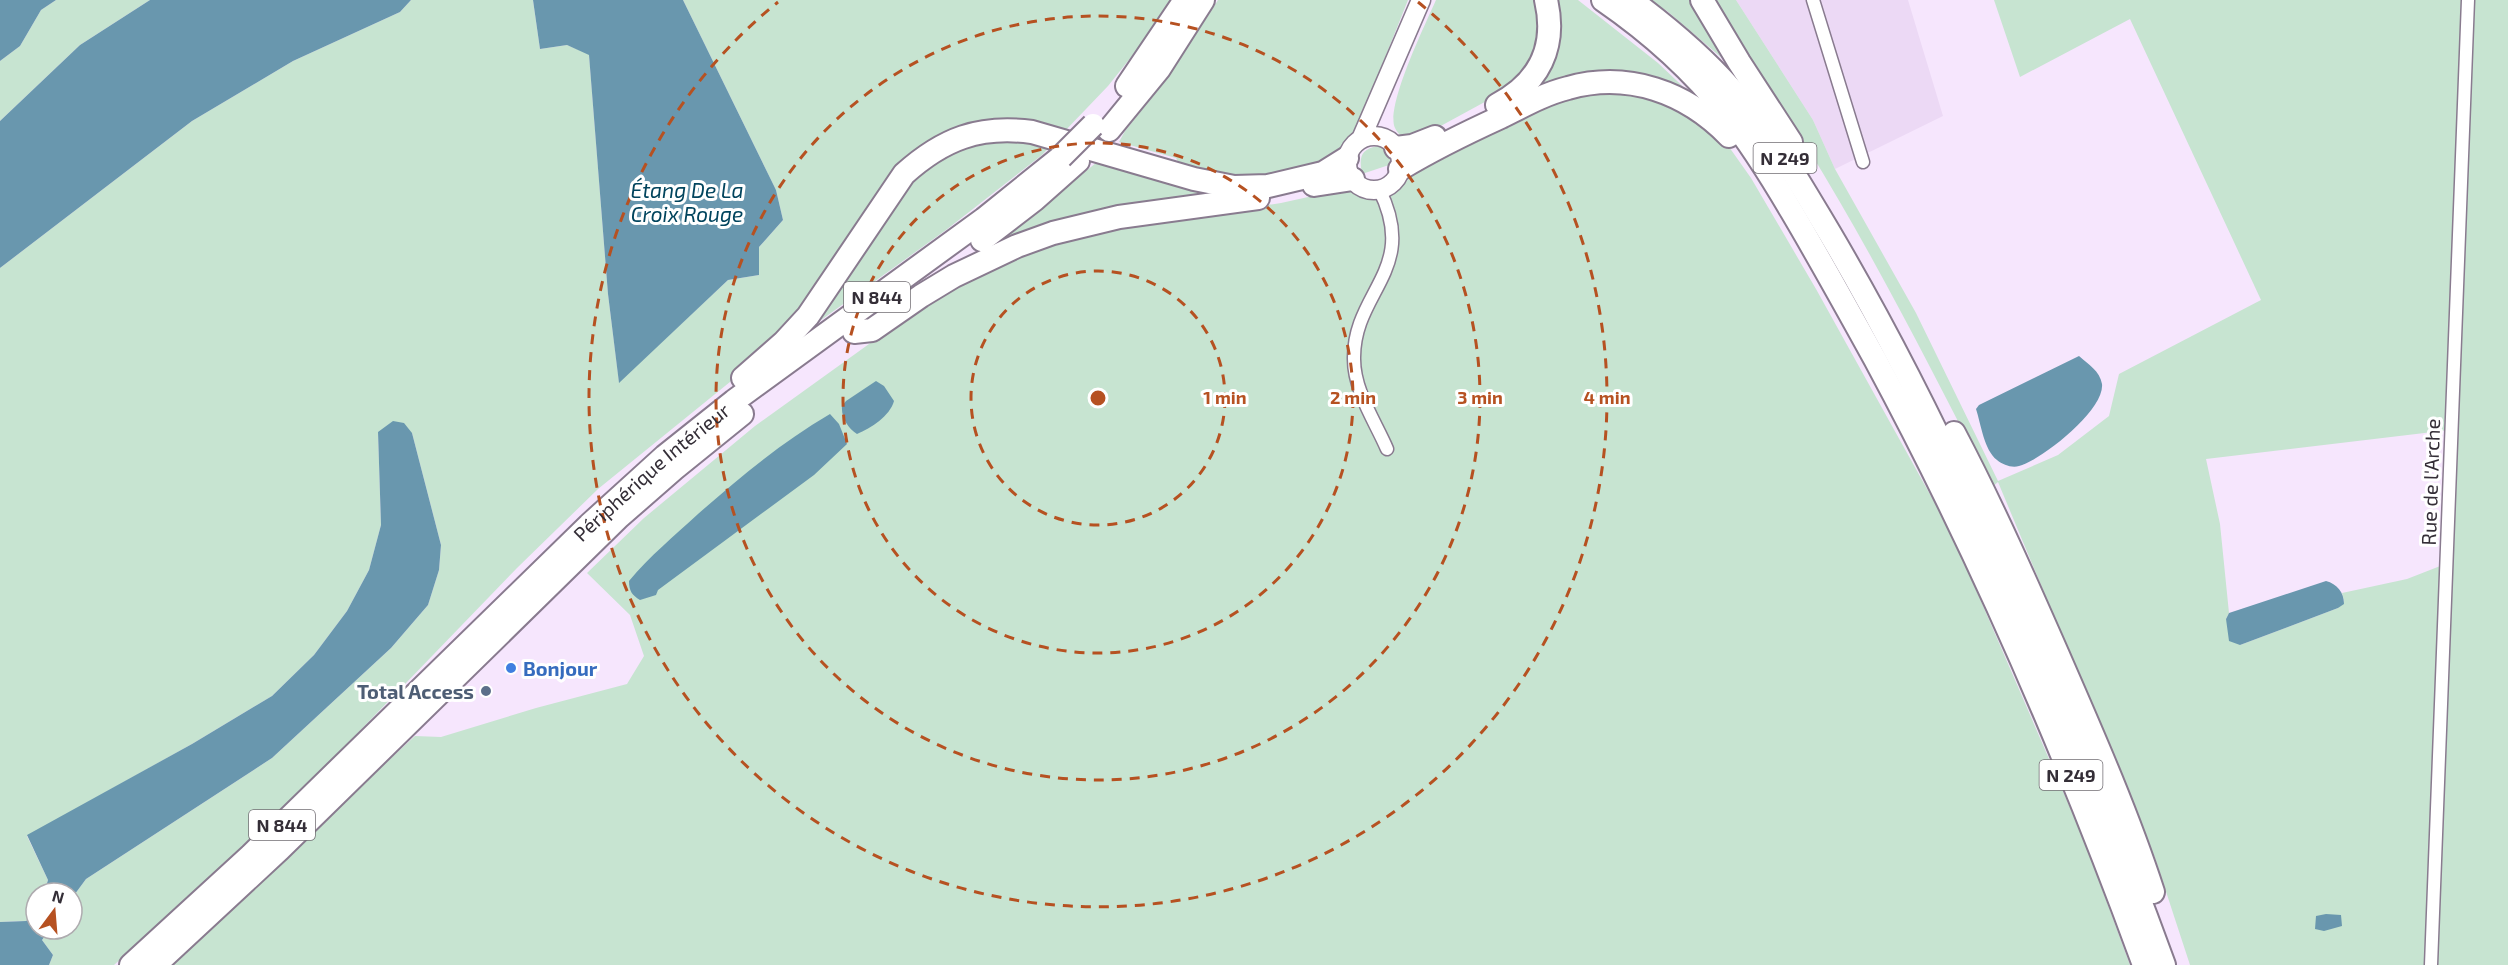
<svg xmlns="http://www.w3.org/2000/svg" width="2508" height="965" font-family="'Exo 2',sans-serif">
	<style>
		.built { fill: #ecd9f5 }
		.green { fill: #c7e4d1; fill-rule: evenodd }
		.water { fill: #6997ae }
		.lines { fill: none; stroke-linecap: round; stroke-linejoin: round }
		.street-casing { stroke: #897b8f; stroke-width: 15 }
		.secondary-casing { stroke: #897b8f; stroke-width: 21 }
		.highway-casing { stroke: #897b8f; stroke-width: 26 }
		.street { stroke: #fff; stroke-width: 12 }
		.secondary { stroke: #fff; stroke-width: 18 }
		.highway { stroke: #fff; stroke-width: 22 }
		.highway-bridge-casing { stroke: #897b8f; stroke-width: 26; stroke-linecap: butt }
		.highway-bridge { stroke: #fff; stroke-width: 22 }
		.ring { fill: none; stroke: #b65121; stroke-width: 3; stroke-dasharray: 10 8 }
		.shop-dot { fill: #3f7fe0; stroke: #fff; stroke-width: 2 }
		.service-dot { fill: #5c6f8a; stroke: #fff; stroke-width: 2 }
		.labels { text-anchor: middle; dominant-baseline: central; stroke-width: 6; stroke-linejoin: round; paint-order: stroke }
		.shield { fill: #fff; stroke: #716d73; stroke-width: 1.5 }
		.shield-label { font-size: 18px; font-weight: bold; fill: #342e37 }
		.street-label { font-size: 20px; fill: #342e37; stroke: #fff }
		.shop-label { font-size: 20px; font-weight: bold; fill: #366cbe; stroke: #fff; text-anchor: start }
		.service-label { font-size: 20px; font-weight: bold; fill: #4e5e75; stroke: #fff; text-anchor: end }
		.water-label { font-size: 21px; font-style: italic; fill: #01445d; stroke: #fff }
		.centre { fill: #b65121; stroke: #fff; stroke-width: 3 }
		.ring-label { font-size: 18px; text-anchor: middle; font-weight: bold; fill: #b65121; stroke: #fff; stroke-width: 6; stroke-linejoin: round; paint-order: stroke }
	</style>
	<rect width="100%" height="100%" fill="#f6e6fd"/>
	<!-- built -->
	<path class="built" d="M1736 0H1908L1943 116 1835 169 1813 120Z"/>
	<!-- green -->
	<path class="green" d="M56 0H150L80 45 0 121V61L20 46 41 10Z
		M411 0H533L540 49 567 45 589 54 608 294 619 382 728 280 759 275V247L783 220 776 190 683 0H1170L1136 51 1108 86 1042 155 946 230 817 323 801 313 762 356 598 489 517 568 322 770 186 901 114 965H49L53 955 42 940 50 929H72V898L86 879 272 758 391 648 428 605 439 570 441 545 412 433 378 432 381 525 369 570 347 611 314 655 272 696 192 744 27 836 48 880 44 893H36V914L26 921 0 922V268L192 121 293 61 400 12Z
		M1218 0H1408L1359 123 1341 151 1324 164 1247 180 1182 170 1176 158 1119 142 1125 131 1169 76Z
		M1436 0H1578L1658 63 1693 96 1751 178 1816 289 1952 534 2084 840 2130 965H166L415 736 441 737 536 708 627 684 644 656 630 615 587 573 644 518 755 426 926 303 991 266 1082 233 1281 203 1349 188 1373 197 1397 192 1412 175 1422 167 1517 120 1503 92 1415 140C1407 138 1399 137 1395 128 1385 107 1426 23 1436 0Z
		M1649 0H1694L1728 58 1723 59 1667 11Z
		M1716 0H1736L1813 120 1835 169 1916 313 1998 481 2058 455 2109 416 2119 374 2261 300 2130 19 2020 77 1994 0H2508V965H2190L2155 858 1998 482 1992 487C1933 373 1875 257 1807 147 1777 98 1740 52 1716 0ZM2458 429 2453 561 2407 579 2342 593 2344 601 2338 608 2240 645 2226 619 2229 613 2220 524 2206 459Z
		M1378 146C1388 148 1391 154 1392 164L1362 174C1359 158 1360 149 1378 146Z
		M1102 158 1217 192 990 249Z"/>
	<!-- water -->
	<path class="water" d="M0 0H56L41 10 20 46 0 61Z
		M150 0H411L400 12 293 61 192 121 0 268V121L80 45Z
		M533 0H683L776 190 783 220 759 247V275L728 280 619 383 608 294 589 55 567 45 540 49Z
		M2079 356C2088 364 2100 371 2102 384 2105 410 2042 460 2019 466 2012 468 2003 465 1997 460 1984 450 1981 424 1976 409L1979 405Z
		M876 381 884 386 894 401C890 416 871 428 857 434 848 428 841 418 842 406L846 401Z
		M830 414 839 424 847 444 814 475 658 590 656 595 640 600C632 595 629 591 629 581 650 556 674 536 698 514 740 477 782 442 830 414Z
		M393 421 404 423 412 433 441 545 439 570 428 605 391 648 272 758 86 879 72 898V893H44L48 880 27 835 192 744 272 696 314 655 347 611 369 570 381 525 378 432Z
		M2326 581C2337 584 2344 592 2344 604L2338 608 2240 645 2229 641 2226 619 2229 613Z
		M36 914V929H50L42 940 53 955 49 965H0V922L26 921Z
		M2326 914 2341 915 2342 926 2324 931 2315 929 2316 916Z"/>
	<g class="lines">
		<!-- street casing -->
		<g class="street-casing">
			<path id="street" d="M1813 0 1863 162
				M1379 189C1420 270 1353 291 1354 359 1354 391 1375 421 1387 449
				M2431 965 2468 0"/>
		</g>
		<!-- secondary casing -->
		<g class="secondary-casing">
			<path id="secondary" d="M1347 163a27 27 0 1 1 54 0a27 27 0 1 1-54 0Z
				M1361 139 1421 0"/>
		</g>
		<!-- highway casing -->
		<g class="highway-casing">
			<g id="highway">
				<path d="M1603 0C1648 31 1693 71 1727 114 1752 145 1772 178 1792 212 1821 261 1848 310 1875 359 1980 554 2068 757 2144 965"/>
				<path d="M1631 0C1666 26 1702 56 1731 89 1771 132 1799 182 1829 232 1881 320 1928 412 1971 505 2042 656 2107 808 2164 965"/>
				<path d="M1702 0 1739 62 1791 142"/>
				<path d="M1127 86 1185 0"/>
				<path d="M1497 105C1539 83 1557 47 1546 0"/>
				<path d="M1109 130 1159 69 1203 0"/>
				<path d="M1396 148 1412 146 1435 137"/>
				<path d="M1400 169C1433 149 1466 133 1501 117 1523 106 1544 94 1568 88 1628 71 1686 92 1729 136"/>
				<path d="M1314 185 1353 179"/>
				<path d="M982 240 1034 200 1078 161"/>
				<path d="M854 332 872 330 921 296 954 276 1017 246 1053 233 1119 217 1258 198"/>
				<path d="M743 378 784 342 808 316 904 174C943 139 979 125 1032 132L1194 179 1234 187 1268 186 1323 173 1347 158"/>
				<path d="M1954 433C1992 505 2025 580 2058 655 2092 733 2127 812 2153 892"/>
				<path id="s1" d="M131 965 251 855 589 525 665 456 734 401 984 219 1061 157"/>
				<path d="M155 965 280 849 619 517 674 469 742 414"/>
			</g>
		</g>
		<!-- street -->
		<use href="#street" class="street"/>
		<!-- secondary -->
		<use href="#secondary" class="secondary"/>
		<!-- highway -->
		<use href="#highway" class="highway"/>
		<!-- highway-bridge casing -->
		<g class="highway-bridge-casing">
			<path id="highway-bridge" d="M1061 157 1093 125"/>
		</g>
		<!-- highway-bridge -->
		<use href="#highway-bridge" class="highway-bridge"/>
	</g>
	<!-- distance rings -->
	<g class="ring">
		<circle cx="1098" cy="398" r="127"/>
		<circle cx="1098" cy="398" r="255"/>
		<circle cx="1098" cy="398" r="382"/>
		<path d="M1418 2A509 509 0 1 1 778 2"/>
	</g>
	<!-- markers -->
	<circle class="shop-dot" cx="511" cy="668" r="6"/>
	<circle class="service-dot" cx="486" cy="691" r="6"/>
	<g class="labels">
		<!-- shield labels -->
		<g class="shield">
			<rect x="1753.5" y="143" width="63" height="30" rx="4.5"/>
			<rect x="844" y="282" width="66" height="30" rx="4.5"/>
			<rect x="2039.5" y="760" width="63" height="30" rx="4.5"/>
			<rect x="249" y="810" width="66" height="30" rx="4.5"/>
		</g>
		<g class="shield-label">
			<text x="1785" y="158">N 249</text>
			<text x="877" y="297">N 844</text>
			<text x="2071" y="775">N 249</text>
			<text x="282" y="825">N 844</text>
		</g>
		<!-- street labels -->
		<g class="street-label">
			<text stroke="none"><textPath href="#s1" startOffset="717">Périphérique Intérieur</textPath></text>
			<text transform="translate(2430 482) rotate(-88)">Rue de l'Arche</text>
		</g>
		<!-- shop labels -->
		<g class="shop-label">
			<text x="523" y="668">Bonjour</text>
		</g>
		<!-- service labels -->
		<g class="service-label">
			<text x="474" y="691">Total Access</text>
		</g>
		<!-- water labels -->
		<g class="water-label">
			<text x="687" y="189">Étang De La<tspan x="687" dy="24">Croix Rouge</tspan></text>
		</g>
	</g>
	<circle cx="1098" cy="398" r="9" class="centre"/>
	<g class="ring-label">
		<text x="1225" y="404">1 min</text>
		<text x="1353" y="404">2 min</text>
		<text x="1480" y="404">3 min</text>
		<text x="1607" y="404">4 min</text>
	</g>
	<!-- north arrow -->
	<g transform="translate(54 911) rotate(16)"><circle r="28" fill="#ffffff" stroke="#aeabaf" stroke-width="1.5"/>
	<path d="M0-4.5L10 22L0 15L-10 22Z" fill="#b65121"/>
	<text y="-9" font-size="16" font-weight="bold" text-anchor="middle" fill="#342e37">N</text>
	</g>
</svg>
